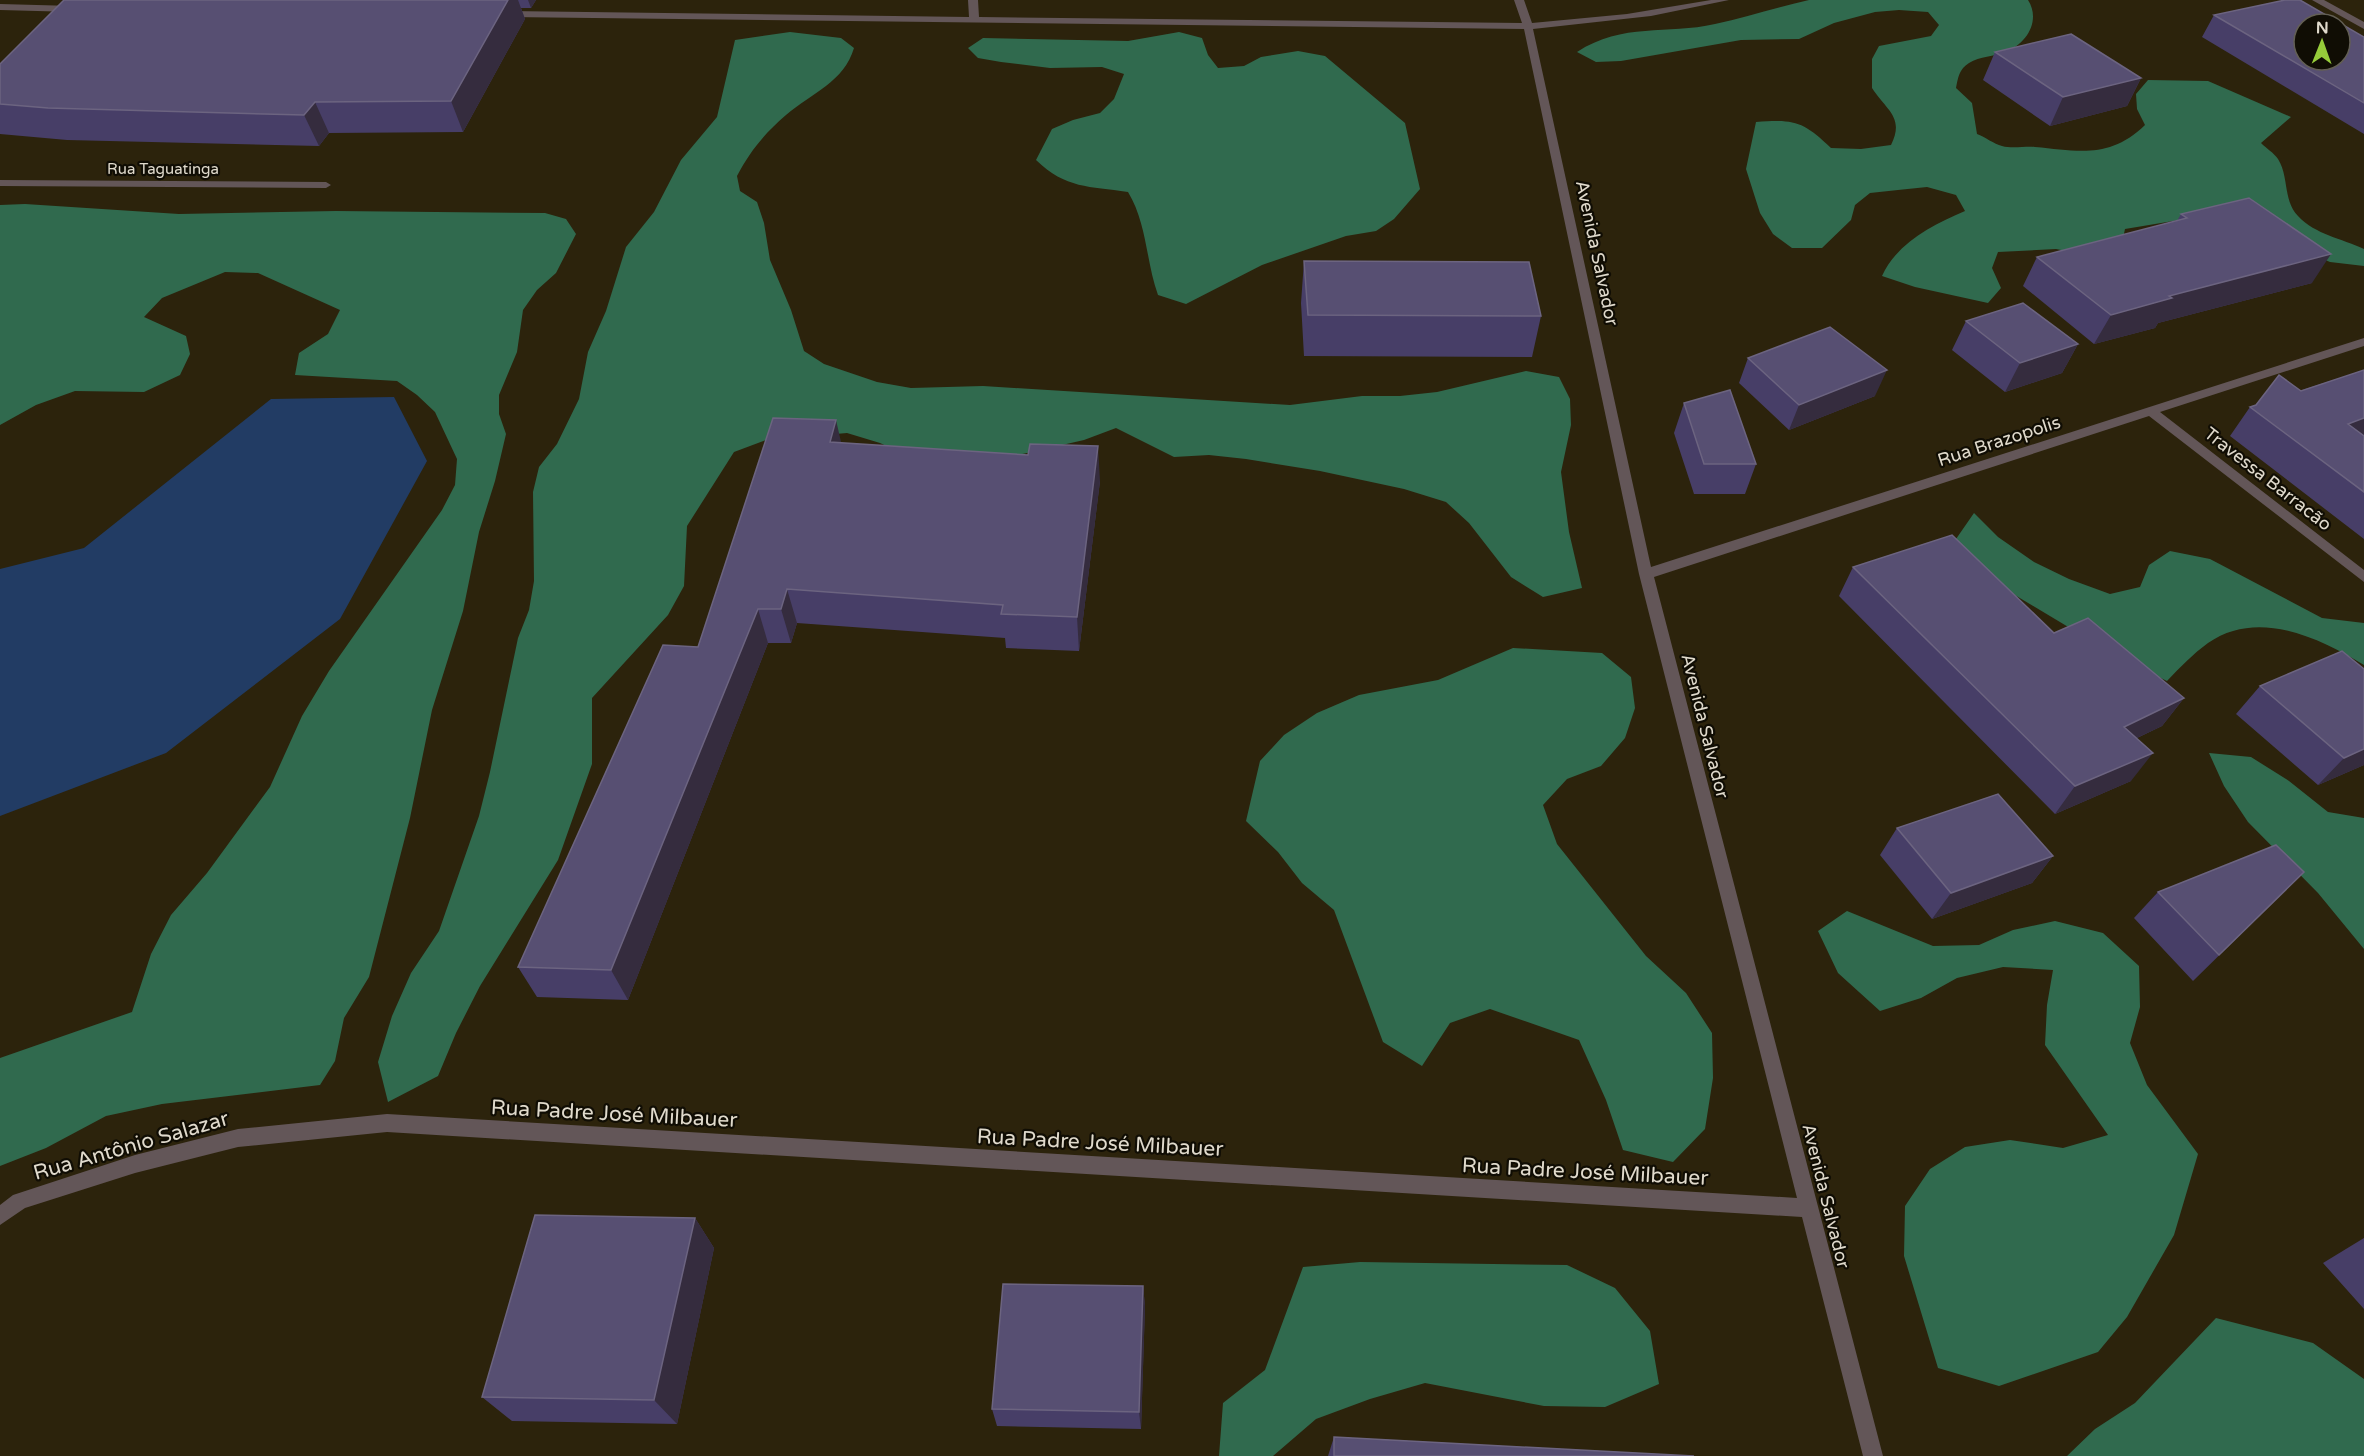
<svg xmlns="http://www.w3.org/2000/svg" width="2364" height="1456" font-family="'Varela Round',sans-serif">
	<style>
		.forest { fill: #306a4e }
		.water { fill: #223c64 }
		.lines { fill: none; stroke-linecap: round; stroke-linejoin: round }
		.minor { fill: #635658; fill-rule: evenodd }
		.wall { fill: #473e67 }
		.shaded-wall { fill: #352c3e }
		.building { fill: #574f72; stroke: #6c6480; stroke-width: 1.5; fill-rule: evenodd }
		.labels { text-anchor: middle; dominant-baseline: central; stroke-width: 4.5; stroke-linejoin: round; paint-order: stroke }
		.far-street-label { font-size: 15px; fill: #e0dacc; stroke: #100d04 }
		.street-label { font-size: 18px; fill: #e0dacc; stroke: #100d04 }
		.near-street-label { font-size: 21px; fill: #e0dacc; stroke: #100d04 }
	</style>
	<rect width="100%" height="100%" fill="#2c230c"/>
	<!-- forest -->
	<path class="forest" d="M1809 0H2028C2041 20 2027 44 2005 52 1994 57 1980 56 1969 63 1959 69 1958 78 1956 88L1972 103 1977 134C1985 137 1994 144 2002 146 2012 149 2025 146 2035 147 2079 151 2110 159 2145 125L2137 109 2136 94 2148 80 2208 81 2291 117 2261 143C2266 148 2274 153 2278 159 2289 176 2283 201 2298 216 2316 235 2341 238 2364 249V266L2330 262 2299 249 2179 220 2125 229 2118 261 2056 249 1998 252 1992 268 2001 288 1988 303 1915 287 1882 276C1897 243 1932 225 1965 211L1956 195 1927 187 1898 190 1870 193 1855 205 1851 220 1822 248H1792L1773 234 1760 213 1746 169 1756 122C1794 119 1803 121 1831 148L1861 149 1891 145C1905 117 1886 110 1872 88V59L1879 46 1931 36 1939 25 1928 12 1899 10 1875 12 1834 23 1799 39 1741 40 1621 61 1596 62 1577 52C1623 22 1667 35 1715 24 1747 17 1778 7 1809 0Z
		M790 32 841 38 854 48C844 82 812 93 786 115 765 133 750 151 737 176L740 191 757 202 764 223 770 260 791 310 804 351 824 364 877 382 911 388 983 386 1290 405 1362 396H1400L1437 392 1526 371 1559 377 1570 399 1571 425 1561 472 1569 532 1582 588 1543 597 1511 577 1469 523 1446 502 1404 489 1320 471 1246 459 1209 455 1174 457 1116 428 1084 440 1014 456 906 455 880 443 847 433 766 440 734 452 687 526 684 586 668 615 592 698V764L558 860 480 986 456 1033 438 1076 388 1102 378 1062 392 1016 411 973 439 931 479 816 490 772 518 638 529 610 534 581 533 492 539 467 557 444 579 399 588 352 606 311 626 247 654 212 681 160 717 117 735 40Z
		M1179 32 1202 38 1208 55 1218 68 1244 66 1261 57 1298 51 1325 56 1405 123 1420 189 1394 219 1376 231 1346 236 1262 265 1186 304 1158 295C1146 262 1147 223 1128 192 1089 186 1066 189 1036 160L1052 129 1073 120 1100 113 1114 99 1124 74 1102 67 1050 68 1001 62 978 58 968 48 983 38 1128 41Z
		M25 204 179 214 336 211 545 213 566 219 576 234 556 273 537 290 523 310 517 352 499 395V414L506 434 495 481 479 532 463 611 432 710 410 818 369 977 344 1018 335 1061 320 1085 162 1104 106 1116 46 1148 0 1166V1058L132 1012 151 954 171 915 207 873 270 787 302 716 329 671 442 510 455 485 457 459 435 412 417 395 397 381 295 375 299 353 328 334 340 310 258 273 225 272 162 298 144 317 186 336 190 354 180 375 144 392 75 391 36 405 0 425V205Z
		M1974 513 1998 537 2034 562 2069 579 2110 594 2140 587 2149 565 2170 551 2210 559 2322 618 2364 623V665C2319 638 2258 608 2208 643 2193 654 2180 667 2167 681L2125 661 2008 591 1975 567 1956 539Z
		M1513 648 1602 653 1631 677 1635 708 1625 738 1601 766 1567 779 1543 805 1557 844 1646 956 1686 993 1712 1033 1713 1078 1705 1129 1673 1162 1623 1150 1606 1100 1579 1040 1490 1009 1450 1023 1422 1066 1383 1042 1334 910 1302 883 1278 852 1246 821 1260 761 1284 735 1317 713 1359 695 1438 680Z
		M2209 753 2251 757 2289 781 2328 812 2364 818V949L2318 893 2248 822 2224 786Z
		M1847 911 1933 946 1979 945 2013 930 2055 921 2103 933 2139 966 2140 1007 2130 1043 2147 1085 2198 1154 2174 1235 2127 1317 2098 1352 1999 1386 1938 1368 1904 1256 1905 1206 1930 1169 1965 1147 2010 1140 2063 1148 2108 1135 2045 1045 2047 1005 2053 970 2003 967 1957 978 1921 998 1880 1011 1838 973 1818 931Z
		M1360 1262 1567 1265 1615 1288 1650 1331 1659 1384 1605 1407 1544 1406 1425 1383 1370 1399 1316 1419 1273 1456H1219L1223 1403 1265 1370 1303 1267Z
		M2216 1318 2313 1343 2364 1379V1456H2067L2095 1429 2135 1403Z"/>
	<!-- water -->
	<path class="water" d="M394 397 427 461 340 619 166 753 0 816V569L84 548 271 399Z"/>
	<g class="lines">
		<!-- minor -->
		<path class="minor" d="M968 0H978L979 17 1522 23 1514 0H1524L1532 23 1627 14 1711 0H1729L1651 16 1533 29 1651 567 2364 338V346L2160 412 2364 570V582L2149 416 1654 577 1883 1456H1863L1802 1217 387 1132 238 1147 135 1173 25 1208 0 1225V1205L13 1195 135 1155 238 1129 387 1114 1797 1198 1639 574 1524 29 503 17 498 14 503 11 969 17Z
			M2312 0H2324L2364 22V29Z
			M0 4 74 6 79 9 74 12 0 10Z
			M0 180 326 182 331 185 326 188 0 186Z"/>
	</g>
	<!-- wall -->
	<path class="wall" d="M64 0H536L531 8H521L525 19 463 132 329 133 319 146 67 140 0 134V64Z
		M2214 15 2364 37V134L2202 37Z
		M1995 52 2141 78 2127 106 2050 126 1983 80Z
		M2181 214 2312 283 2158 323 2155 328 2094 344 2023 286 2037 257 2177 221Z
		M1304 261 1541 316 1532 357 1304 356 1301 303Z
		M1966 321 2078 344 2062 373 2005 392 1952 350Z
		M1748 358 1875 396 1789 430 1739 383Z
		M2364 370V539L2230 436 2250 407Z
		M1684 403 1756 464 1745 494H1694L1674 433Z
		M841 443 1100 481 1079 651 1006 648 1005 638 797 623 791 643H768L628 1000 537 997 518 967Z
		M1853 567 2054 633 2184 698 2162 726 2137 738 2131 781 2055 814 1839 596Z
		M2260 686 2364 765 2318 785 2236 714Z
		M1897 828 2053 856 2032 883 1932 919 1880 855Z
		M2304 872 2193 981 2134 918 2158 892Z
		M695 1218 714 1248 677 1424 512 1421 482 1397Z
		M2364 1238V1309L2323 1263Z
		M1143 1286 1145 1306 1141 1429 997 1426 992 1409Z
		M1334 1437 1694 1456H1328Z"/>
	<!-- shaded-wall -->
	<path class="shaded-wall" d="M508 0H518L525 19 463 132 451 101Z
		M528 0H536L531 8Z
		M2141 78 2127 106 2050 126 2063 97Z
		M315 102 329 133 319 146 304 115Z
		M2331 254 2312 283 2158 323 2155 328 2094 344 2111 315 2169 296Z
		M2078 344 2062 373 2005 392 2020 363Z
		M1887 370 1875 396 1789 430 1799 405Z
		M2364 418V439L2348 424Z
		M836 420 844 455 830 442Z
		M1098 446 1100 481 1079 651 1077 617Z
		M787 589 797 623 791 643 781 609Z
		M758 609 768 643 628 1000 611 970Z
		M2184 698 2162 726 2103 754 2124 727Z
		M2364 749V765L2318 785 2344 758Z
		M2153 753 2131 781 2055 814 2075 786Z
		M2053 856 2032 883 1932 919 1951 893Z
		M695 1218 714 1248 677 1424 654 1400Z
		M1143 1286 1145 1306 1141 1429 1139 1412Z"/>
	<!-- building -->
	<path class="building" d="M64 0H508L451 101 315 102 304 115 48 108 0 104V64Z
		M2285 0H2300L2364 37V103L2214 15ZM2304 24H2340V60H2304Z
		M2071 34 2141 78 2063 97 1995 52Z
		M2249 198 2331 254 2169 296 2172 298 2111 315 2037 257 2187 218 2181 214Z
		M1304 261 1529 262 1541 316 1308 315Z
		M2023 303 2078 344 2020 363 1966 321Z
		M1830 327 1887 370 1799 405 1748 358Z
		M2364 370V418L2348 424 2364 436V492L2250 407 2256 405 2279 375 2301 391Z
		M1730 390 1756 464H1704L1684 403Z
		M773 418 836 420 830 442 1028 455 1030 444 1098 446 1077 617 1001 614 1003 605 787 589 781 609H758L611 970 518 967 663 645 698 647Z
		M1952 535 2054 633 2088 618 2184 698 2124 727 2153 753 2075 786 1853 567Z
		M2342 651 2364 669V749L2344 758 2260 686Z
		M1998 794 2053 856 1951 893 1897 828Z
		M2276 845 2304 872 2219 955 2158 892Z
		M535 1215 695 1218 654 1400 482 1397Z
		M1003 1284 1143 1286 1139 1412 992 1409Z
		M1334 1437 1694 1456H1334Z"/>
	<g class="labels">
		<!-- far-street labels -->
		<g class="far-street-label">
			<text x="163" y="169">Rua Taguatinga</text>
		</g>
		<!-- street labels -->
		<g class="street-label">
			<text transform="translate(1597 253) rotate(78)">Avenida Salvador</text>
			<text transform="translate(1999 441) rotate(-18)">Rua Brazopolis</text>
			<text transform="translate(2268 479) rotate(38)">Travessa Barracão</text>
			<text transform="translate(1705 726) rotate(76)">Avenida Salvador</text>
			<text transform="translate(1826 1196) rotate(76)">Avenida Salvador</text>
		</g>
		<!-- near-street labels -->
		<g class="near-street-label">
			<text transform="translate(614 1114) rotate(3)">Rua Padre José Milbauer</text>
			<text transform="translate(1100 1143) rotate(3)">Rua Padre José Milbauer</text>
			<text transform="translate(131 1146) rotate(-16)">Rua Antônio Salazar</text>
			<text transform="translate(1585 1172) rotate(3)">Rua Padre José Milbauer</text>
		</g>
	</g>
	<!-- north arrow -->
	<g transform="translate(2322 42) rotate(1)"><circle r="28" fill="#100d04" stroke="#635f54" stroke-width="1.5"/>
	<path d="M0-4.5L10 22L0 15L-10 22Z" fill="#96cc3a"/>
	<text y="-9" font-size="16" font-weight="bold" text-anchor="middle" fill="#e0dacc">N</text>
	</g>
</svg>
